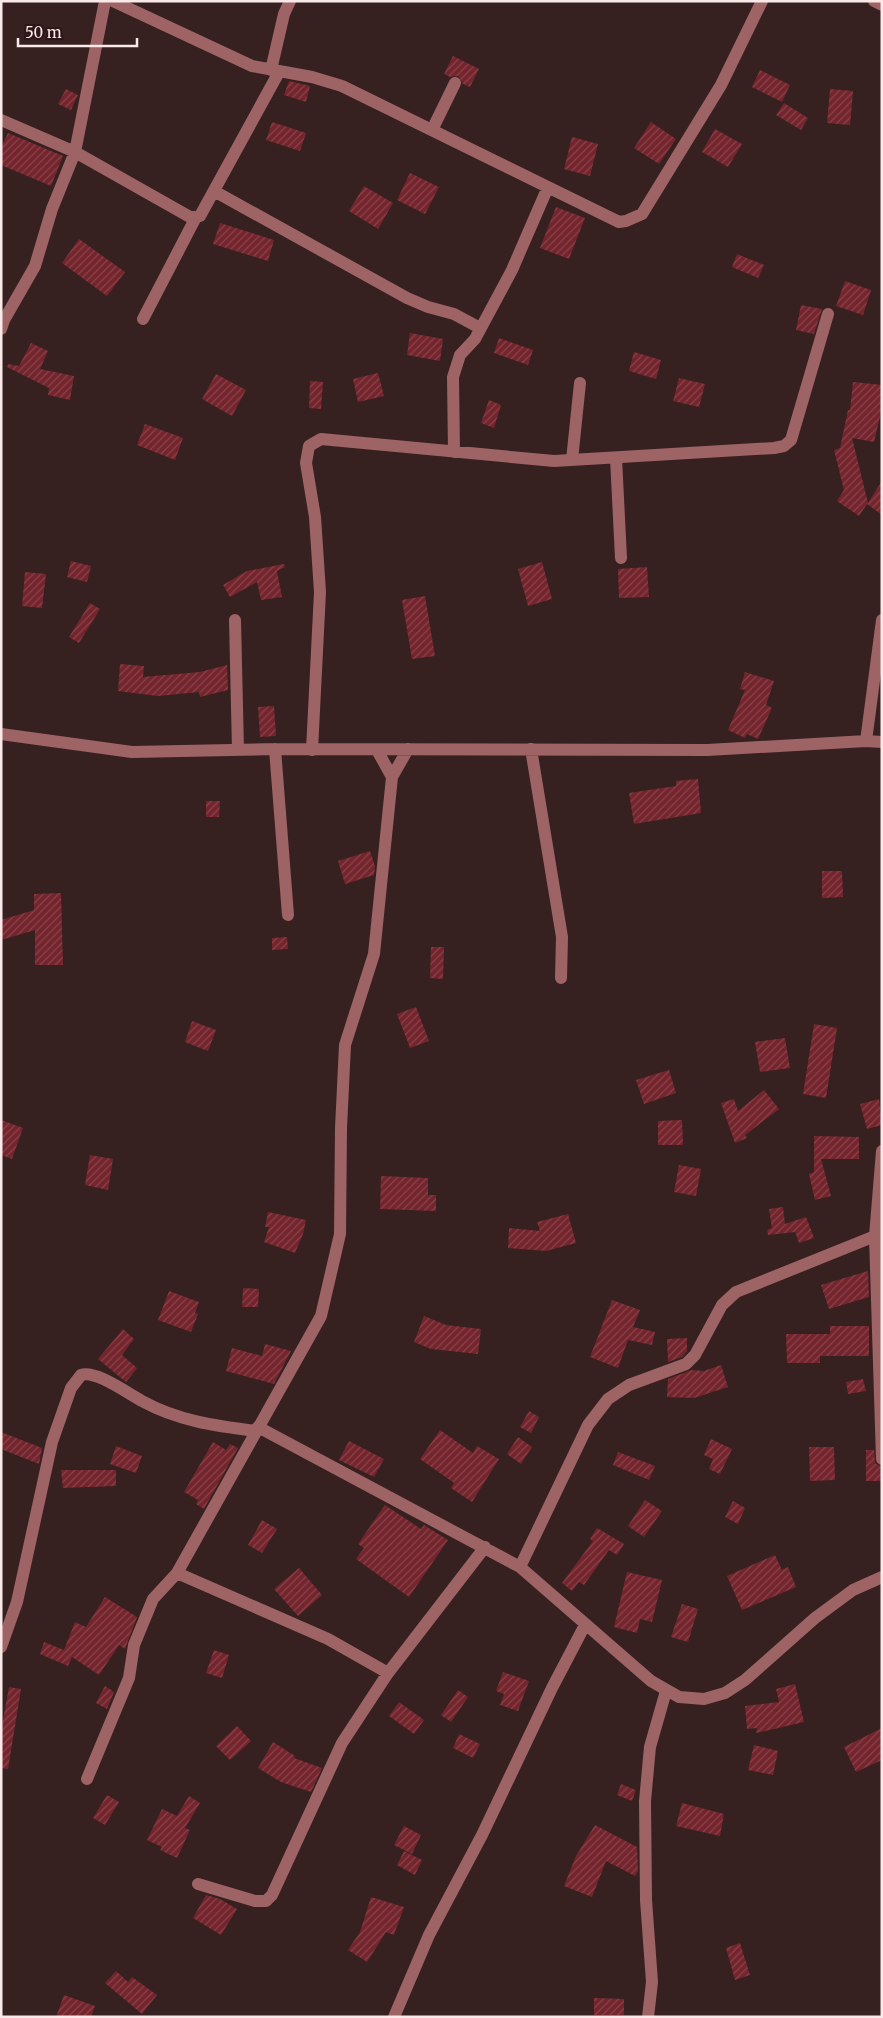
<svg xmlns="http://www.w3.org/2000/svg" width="883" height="2018" font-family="Merriweather,serif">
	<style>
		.building { fill: url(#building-hatch) }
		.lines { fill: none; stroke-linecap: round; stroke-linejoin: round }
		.minor { stroke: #9e6365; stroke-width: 12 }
	</style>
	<defs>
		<pattern id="building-hatch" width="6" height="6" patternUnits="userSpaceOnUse" patternTransform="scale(1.25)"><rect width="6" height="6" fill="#74242d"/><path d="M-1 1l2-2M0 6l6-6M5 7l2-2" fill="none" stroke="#89444b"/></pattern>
	</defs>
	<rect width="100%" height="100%" fill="#372020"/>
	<!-- building -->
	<path class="building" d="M453 56 479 69 470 87 463 84 458 76 450 77 444 74Z
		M760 70 790 85 782 102 752 87Z
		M289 81 310 86 306 102 284 95Z
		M66 89 78 95 71 110 58 104Z
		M830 89 853 91 850 125 827 123Z
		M784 103 808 118 801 130 776 115Z
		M272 122 306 133 300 151 266 140Z
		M651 122 676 139 659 164 634 148Z
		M715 129 742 144 728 167 702 152Z
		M8 133 63 156 51 186 1 165V148Z
		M572 137 598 144 590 176 564 169Z
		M410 173 439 187 425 214 397 200Z
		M364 186 393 203 378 229 349 211Z
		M556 207 585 218 569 259 540 248Z
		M220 223 274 240 268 261 213 244Z
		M79 239 125 272 107 296 62 263Z
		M737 254 764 265 758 278 732 267Z
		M845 281 871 290 863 315 836 306Z
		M801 305 822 309 814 334 796 330Z
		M410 333 443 339 440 361 407 355Z
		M499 338 533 350 528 365 494 353Z
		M31 343 48 351 40 369 74 376 70 400 48 395 49 388 7 367 8 364 19 366Z
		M634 352 661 360 656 379 629 371Z
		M378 373 384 396 358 402 353 379Z
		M216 374 246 390 232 416 202 399Z
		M679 378 705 384 699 407 673 401Z
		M310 381 323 382 321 409 309 408Z
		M853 382 882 385V408L874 442 852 438 868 503 882 481V515L867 504 859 516 837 501 844 490 834 450 840 448 848 410H850Z
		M489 400 501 405 494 428 481 423Z
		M145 424 183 438 175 460 137 445Z
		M71 561 91 566 87 582 67 577Z
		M542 562 552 599 528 606 518 569Z
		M284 564 285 567 277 571 282 597 261 600 257 582 230 597 223 585 247 571Z
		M647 567 649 597 619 598 618 569Z
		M25 572 46 574 42 608 22 606Z
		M425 596 435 656 412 659 402 600Z
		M90 603 100 609 79 643 69 637Z
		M120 664 144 666 143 677 200 672 227 665 228 690 200 697 199 692 158 696 118 691Z
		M745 672 774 681 766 705 772 708 758 739 747 734 745 738 728 730 745 690 740 689Z
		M274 706 276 736 260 737 258 707Z
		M698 779 701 813 634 824 629 793 676 786V781Z
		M206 801H220L219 817H206Z
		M370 851 375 866 374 875 345 884 338 861Z
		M822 871H842L843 897 822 898Z
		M61 893 63 965H35V930L1 940V920L34 910V894Z
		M287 937 288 949 272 950V938Z
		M431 947H444L443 979 430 978Z
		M416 1007 429 1041 410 1048 397 1014Z
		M192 1021 216 1030 208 1051 185 1042Z
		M814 1024 837 1028 826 1098 803 1094Z
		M785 1038 790 1068 760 1072 755 1042Z
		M669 1070 676 1093 644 1104 636 1080Z
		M764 1090 779 1109 745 1135 747 1138 735 1143 721 1103 734 1099 738 1111Z
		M879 1099 882 1125 867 1129 860 1104Z
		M1 1120 23 1128 12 1159 1 1155Z
		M682 1120 683 1145H658V1121Z
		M814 1136 859 1137V1159H821L831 1196 815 1200 809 1174 814 1172Z
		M90 1155 113 1159 108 1190 85 1185Z
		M679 1165 701 1169 696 1196 674 1192Z
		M381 1176 428 1178V1195H436V1211L380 1209Z
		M783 1207 785 1224 806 1217 814 1238 799 1243 795 1232 768 1235 767 1230 772 1228 769 1209Z
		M268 1212 306 1220 303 1234 295 1253 264 1242 269 1227H265Z
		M568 1214 576 1243 546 1251 508 1248 509 1228 540 1231 537 1222Z
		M868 1271 869 1297 829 1309 821 1285Z
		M243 1288 259 1289 258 1307H242Z
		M169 1291 199 1302 195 1313 198 1314 191 1332 158 1320Z
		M612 1300 640 1310 633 1327 655 1332 652 1345 628 1340 618 1368 590 1357Z
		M424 1316 446 1325 481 1329 478 1354 431 1349 414 1342Z
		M830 1326H869V1356H820V1363H787L786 1334H830Z
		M123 1329 134 1339 122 1355 137 1368 126 1382 98 1359Z
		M687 1338V1351L682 1357 668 1362 667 1339Z
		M265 1344 291 1351 274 1384 226 1371 232 1348 262 1356Z
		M721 1365 728 1387 694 1398 667 1397 668 1379 692 1370 704 1371Z
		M863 1379 866 1391 848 1394 846 1382Z
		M529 1411 539 1417 531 1433 520 1427Z
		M440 1430 473 1453 477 1446 499 1459 472 1502 451 1488 454 1483 420 1459Z
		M1 1432 42 1448 39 1464 1 1449Z
		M518 1437 532 1447 521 1464 507 1454Z
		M711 1439 732 1449 720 1474 709 1469 713 1459 704 1455Z
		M349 1441 384 1459 374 1477 339 1460Z
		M213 1442 226 1450 230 1444 238 1448 204 1509 196 1504 198 1500 184 1492Z
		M116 1446 142 1456 136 1473 110 1464Z
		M809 1447H834L835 1480 810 1481Z
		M866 1450H874L875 1463 882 1467V1481H866Z
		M618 1452 655 1466 649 1480 613 1465Z
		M61 1470H116V1486L63 1488Z
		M645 1500 662 1511 644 1537 628 1526Z
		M733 1501 745 1508 738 1524 725 1517Z
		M385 1505 421 1529 424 1525 448 1540 409 1597 356 1559 364 1548 358 1544Z
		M262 1520 277 1529 262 1553 248 1545Z
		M597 1528 624 1544 617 1555 609 1550 584 1585 579 1582 572 1591 562 1583 593 1541 590 1539Z
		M775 1555 782 1570 788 1567 796 1587 742 1610 727 1576Z
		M299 1568 322 1595 298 1616 274 1589Z
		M627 1572 662 1580 652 1622 640 1619 637 1633 614 1627Z
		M105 1597 137 1617 125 1649 119 1645 99 1675 72 1657 68 1666 40 1654 44 1642 64 1650 75 1622 86 1627Z
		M682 1604 698 1609 688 1642 671 1637Z
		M214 1650 229 1655 222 1678 206 1673Z
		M503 1672 529 1681 518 1711 500 1705 504 1694 496 1691Z
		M795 1684 804 1722 756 1733 757 1728 747 1729 745 1706 779 1702 776 1689Z
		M105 1686 114 1692 107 1709 96 1703Z
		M9 1687 21 1689 8 1769 1 1768V1731Z
		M458 1690 468 1697 451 1722 441 1715Z
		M399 1702 424 1720 414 1734 389 1716Z
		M237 1726 251 1741 230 1760 216 1746Z
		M882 1728V1760L856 1772 844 1747Z
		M459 1734 480 1744 473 1758 453 1748Z
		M273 1742 295 1756 294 1758 322 1768 311 1792 281 1782 258 1768Z
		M754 1745 778 1751 773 1775 748 1770Z
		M621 1784 636 1790 632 1801 617 1795Z
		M107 1795 119 1802 105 1825 93 1818Z
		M189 1796 200 1803 185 1828 190 1830 177 1858 160 1850 162 1847 147 1840 162 1809 177 1816Z
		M682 1803 724 1814 720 1836 676 1826Z
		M595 1825 637 1847 638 1871 635 1876 606 1861 592 1897 564 1886 576 1856Z
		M404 1826 421 1835 412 1854 394 1845Z
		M404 1851 422 1860 415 1875 397 1865Z
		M206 1895 220 1899 237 1909 221 1935 193 1918Z
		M371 1897 404 1907 394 1935 386 1932 367 1962 348 1950 360 1932Z
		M740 1943 750 1975 735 1980 726 1948Z
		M116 1971 128 1982 132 1977 157 1995 142 2014 105 1983Z
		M64 1995 95 2006 91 2017H56Z
		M594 1998 624 1999V2015H594Z"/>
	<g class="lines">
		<!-- minor -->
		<path class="minor" d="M113 1 252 66 312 77 342 86 619 222 626 221 642 214 721 85 762 1
			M874 1 882 5
			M271 70 284 14 290 1
			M1 120 75 152 190 217H196
			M432 130 455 83
			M214 191 407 298 428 307 454 314 480 328
			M143 319 196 217 200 216 279 72
			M1 329 4 320 35 266 52 209 75 152 105 1
			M454 452 453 377 460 355 475 339 512 270 548 187
			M616 458 621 558
			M572 460 580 383
			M235 620 238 750
			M1 734 132 752 275 749 707 750 866 741 882 742
			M866 741 882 620
			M275 749 288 915
			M531 749 562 937 561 978
			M312 750 320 592 315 517 306 463 309 446 321 439 554 461 774 448 784 446 791 440 828 314
			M377 750 392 777
			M882 1151 875 1236 882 1459
			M258 1427 520 1567 651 1681 679 1697 704 1699 725 1693 745 1680 815 1618 853 1590 882 1577
			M520 1567 588 1425 608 1399 629 1385 686 1364 695 1355 722 1305 736 1292 875 1236
			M177 1573 328 1639 388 1673
			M1 1647 17 1602 52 1442 71 1388 81 1375C96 1370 127 1393 142 1401 178 1421 216 1426 256 1431
			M87 1779 129 1678 134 1645 153 1599 177 1573 321 1316 340 1234 341 1128 345 1045 374 954 392 777 408 749
			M198 1884 255 1901H266L272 1895 342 1743 388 1673 485 1547
			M394 2017 429 1935 482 1835 552 1688 585 1625
			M648 2017 652 1982 646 1900 645 1801 650 1747 666 1691"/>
	</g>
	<!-- border -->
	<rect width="883" height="2018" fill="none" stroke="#fae9e9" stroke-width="5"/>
	<!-- scale -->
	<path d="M18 38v8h119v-8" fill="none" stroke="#fae9e9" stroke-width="2.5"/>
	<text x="25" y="38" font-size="15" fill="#fae9e9" stroke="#2d1617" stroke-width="4" paint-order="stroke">50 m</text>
</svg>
